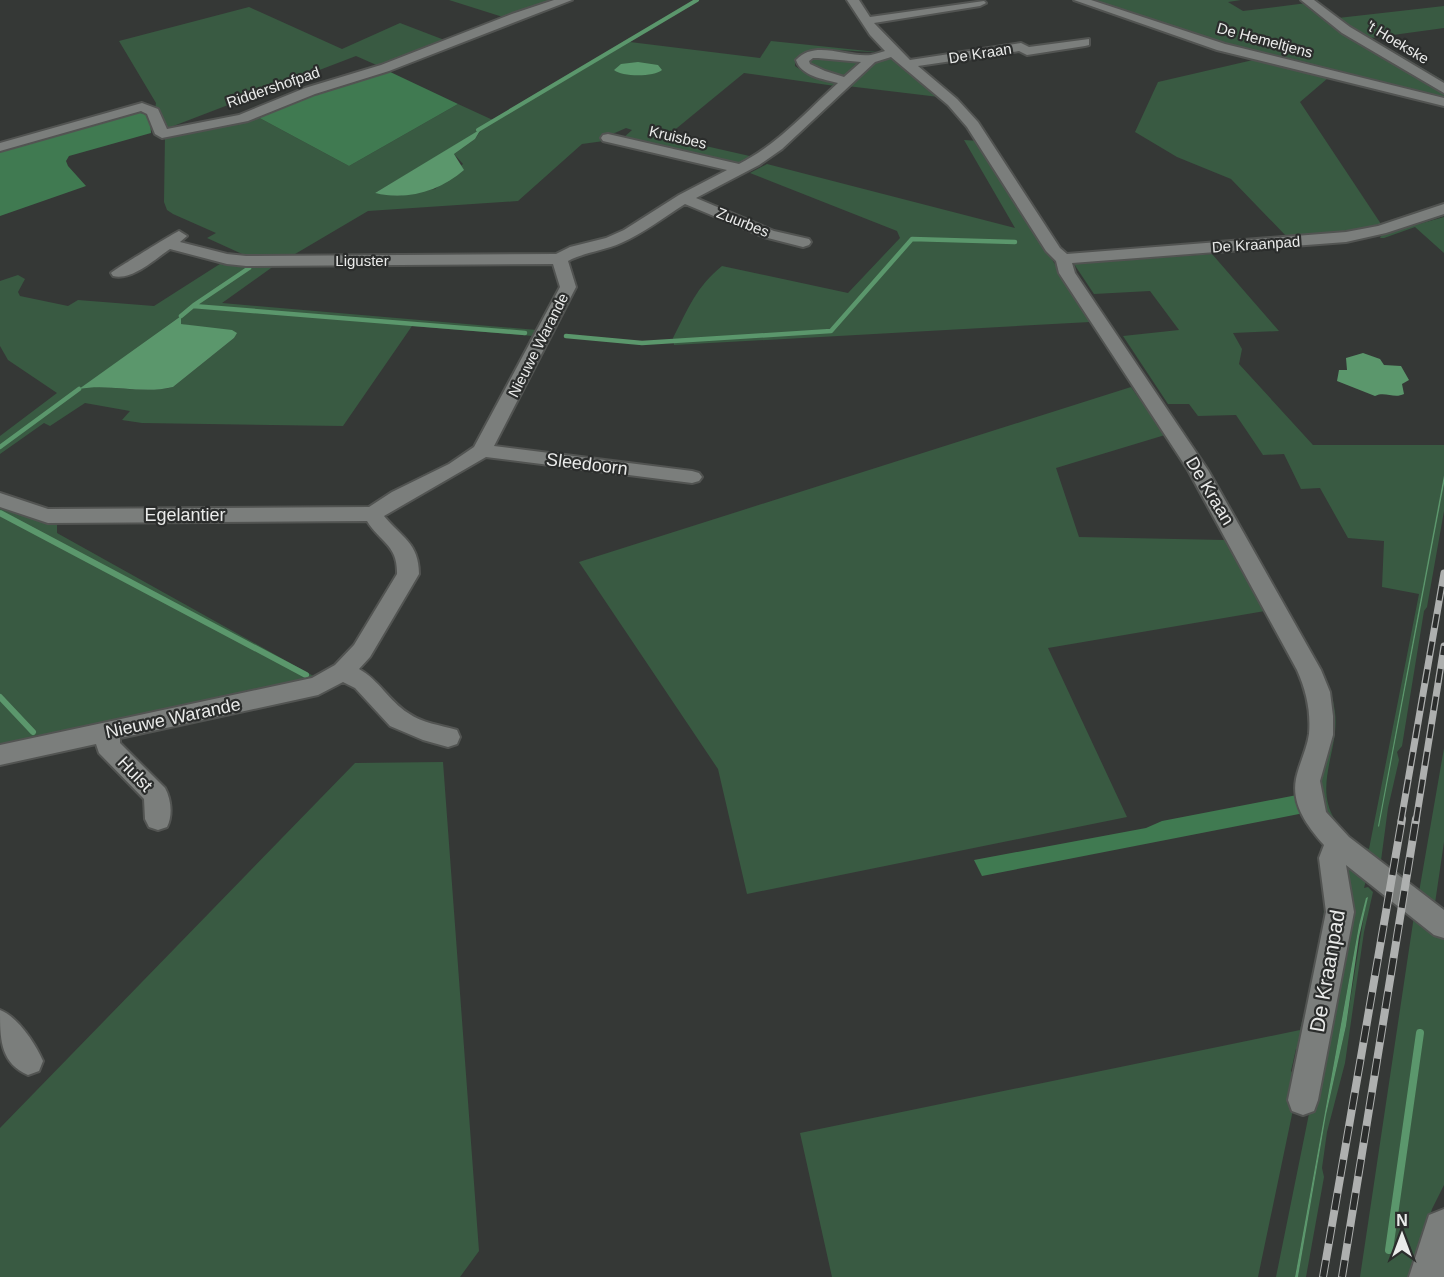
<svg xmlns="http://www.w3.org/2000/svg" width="1444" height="1277" font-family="Helvetica,sans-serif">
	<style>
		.green { fill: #395a42; fill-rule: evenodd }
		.forest { fill: #407a51 }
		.water { fill: #5b976c }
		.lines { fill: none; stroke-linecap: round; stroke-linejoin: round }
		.stream-far3 { stroke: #5b976c; stroke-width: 4 }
		.stream-far2 { stroke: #5b976c; stroke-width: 4.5 }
		.stream-far1 { stroke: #5b976c; stroke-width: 6 }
		.stream { stroke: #5b976c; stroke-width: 8 }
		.minor-casing { stroke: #525452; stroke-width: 4 }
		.tertiary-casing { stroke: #525452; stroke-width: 4 }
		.minor { fill: #7b7e7c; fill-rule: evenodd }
		.tertiary { fill: #7b7e7c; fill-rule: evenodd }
		.rail-far1-casing { stroke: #aeb0af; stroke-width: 7 }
		.rail-casing { stroke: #aeb0af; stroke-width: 8 }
		.rail-far1 { stroke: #2b2d2c; stroke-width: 4.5; stroke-dasharray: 14; stroke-linecap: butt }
		.rail { stroke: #2b2d2c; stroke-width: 6; stroke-dasharray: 17; stroke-linecap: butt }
		.labels { text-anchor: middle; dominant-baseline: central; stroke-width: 4.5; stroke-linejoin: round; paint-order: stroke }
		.far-street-label { font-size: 15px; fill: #eaebea; stroke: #2b2d2c }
		.street-label { font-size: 18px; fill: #eaebea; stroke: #2b2d2c }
		.near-street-label { font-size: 21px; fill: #eaebea; stroke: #2b2d2c }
	</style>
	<rect width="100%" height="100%" fill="#353836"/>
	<!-- green -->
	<path class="green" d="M449 0H560L506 18Z
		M1091 0H1241L1228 2 1243 11 1307 3 1444 91V100L1268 58Z
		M1311 0H1314L1322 7 1317 0 1338 18 1444 6V28L1371 38 1444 81V86L1345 27Z
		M249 7 342 49 400 23 447 41 381 67 356 56 163 130 155 109 156 103 119 41Z
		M771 41 877 52C856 52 810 45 795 59V66L804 72 839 83 835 86 744 73 666 137 754 157 745 162 730 163 656 144 622 139 632 130 626 128 608 136 604 141 582 144 518 201 368 211 290 257 251 258 207 238 216 233 173 214 167 210 164 202 165 135 254 115 349 166 458 104 495 121 630 42 760 58ZM481 130 475 139 454 154 463 164 435 189 398 196 375 193Z
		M815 56 859 62 860 63 845 77 841 78 807 64 809 57Z
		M893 56 939 97 847 86 877 60Z
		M1253 60 1328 78 1300 102 1381 224 1349 232 1288 238 1231 179 1177 157 1135 132 1158 82Z
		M964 140 980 141 1090 322 674 345 673 338C688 309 696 287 722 266L848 293 900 238 897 231 750 173 767 164 1015 228Z
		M1444 213V216L1419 224 1444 217V253L1415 227 1384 238H1380L1381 236 1378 234Z
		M1212 254 1279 331 1233 333 1242 349 1239 364 1313 445H1444V475L1379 827 1444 484V511L1427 607 1424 611 1402 746 1397 752 1399 760 1388 808 1380 868 1329 817 1320 786 1328 745 1297 633 1300 631C1314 656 1332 682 1335 712 1340 749 1313 785 1335 820 1343 834 1354 843 1369 849L1419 594 1382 587 1384 541 1348 538 1320 488 1301 489 1284 454 1263 455 1236 415 1198 416 1189 404H1168L1123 336 1179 330 1150 291 1094 294 1074 264Z
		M223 262 278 263 222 303 537 330 533 336 412 326 343 426 142 423 122 420 130 411 85 403 50 426 44 423 0 454V436L57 393 8 360 0 346V281L18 275 25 279 18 292 20 296 68 306 78 300 154 306ZM181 316 180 324 236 333 234 338 173 387C143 395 111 384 81 388Z
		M1131 387 1165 435 1056 468 1079 537 1225 540 1265 611 1048 648 1127 817 747 894 718 769 579 562Z
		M0 506 33 519 57 521V533L317 678 0 747Z
		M1444 748V842L1434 910 1418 898Z
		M443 762 479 1251 460 1277H0V1128L355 763Z
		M1318 865H1324L1330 899 1302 1049H1296L1291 1071 1294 1076V1105L1258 1277H832L800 1133 1300 1030C1312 977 1335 918 1318 865Z
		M1341 865H1353L1366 880 1364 888 1368 887 1373 892 1364 932 1345 1063 1327 1132 1322 1168 1324 1177 1306 1277H1298L1326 1115 1346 1026 1367 897 1359 925 1295 1277H1276L1348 921Z
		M1414 916 1444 937V1185L1432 1209 1412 1277H1360Z"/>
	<!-- forest -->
	<path class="forest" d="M386 70 458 104 349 166 254 115Z
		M134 112 146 114 150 119 151 133 69 156 66 161 68 166 86 186 0 216V151Z
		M1297 795 1304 813 982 876 974 860 1146 828 1162 821Z"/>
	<!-- water -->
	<path class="water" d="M638 62 658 65 662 70C654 77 622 77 614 70L621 64Z
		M481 129 475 139 454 154 464 170C440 191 407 201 375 193Z
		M181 316V324L232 330 237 333 234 338 173 387C142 395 110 383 79 389Z
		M1363 353 1380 359 1384 365 1401 366 1409 380 1402 384 1404 394C1394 399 1385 391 1375 396L1337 381 1339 370H1347L1346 358Z
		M1444 475V484L1379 827 1378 826Z
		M1368 897 1359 937 1346 1026 1326 1115 1298 1277H1295L1359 925 1366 898Z"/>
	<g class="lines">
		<!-- stream-far3 -->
		<path class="stream-far3" d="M478 130 697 0"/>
		<!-- stream-far2 -->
		<path class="stream-far2" d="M194 305 249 268
			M181 316 193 306 525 333
			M566 336 642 343 831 331 912 239 1015 242
			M0 447 79 389"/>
		<!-- stream-far1 -->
		<path class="stream-far1" d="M0 513 306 675
			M0 697 33 732"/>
		<!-- stream -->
		<path class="stream" d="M1389 1250 1420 1033"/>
		<!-- minor casing -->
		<g class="minor-casing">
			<path id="minor" d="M554 0H572L389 71 315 94 248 121 162 138 155 134 147 114 141 111 0 151V143L142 103 158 109 167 129 239 115 305 88 381 65 512 14Z
				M847 0H859L870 17 984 1 986 3 980 6 874 23 910 60 1021 43 1029 47 1089 39V45L1085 46 1027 55 1019 51 918 66 957 99 978 122 1060 248 1067 254 1346 232 1378 226 1444 204V214L1386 233 1346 242 1072 263 1075 273 1208 470 1321 670 1330 692 1333 716V735L1320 781 1326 812 1349 837 1444 910V938L1434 935 1346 865 1354 912 1318 1100 1314 1111 1303 1115 1292 1111 1288 1100 1326 912 1319 858 1324 845C1308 827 1291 805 1296 779 1299 764 1307 749 1309 734 1311 711 1306 690 1297 670L1188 470 1059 273 1056 261 1046 251 967 127 948 105 891 57 875 62 782 149 759 165 696 198 774 231 809 239 811 242 809 245 803 247 764 237 685 204C664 217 644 233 621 243 603 251 585 252 568 261L576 287 494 446 692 471 699 473 702 477 699 481 692 483 486 457 384 516C401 537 419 543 419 574L370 657 359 669C379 680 389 701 408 713 422 723 440 725 457 730L460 737 457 744 448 747 423 740 390 726 355 688 343 682 318 695 120 738V743L165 788C171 799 173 815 167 827L158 830 149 827 145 819 144 799 99 753 96 744 0 765V745L312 678 335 665 354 645 397 574C398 545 380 542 367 521L48 523 0 507V493L48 509 369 507 392 492 449 464 474 447 560 287 553 264 246 266 227 264 170 249C155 259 132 281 113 276L111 273C114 270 174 233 179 231L187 236 180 242 227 254 246 256 556 254 570 247 606 238 624 230 679 195 727 170 603 141 601 138 603 135 608 134 739 164C777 145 807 111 838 83 823 79 801 76 796 60 815 39 847 58 871 55 876 54 881 52 885 51L870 35ZM813 58H818L861 62 844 77 825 71 810 64 809 61Z
				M1074 0H1091L1225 44 1444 98V106L1217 50Z
				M1301 0H1314L1350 27 1444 83V93L1342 33Z
				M0 1010C18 1017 35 1043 43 1061L39 1071 28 1075C0 1063 0 1038 0 1010Z"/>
		</g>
		<!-- tertiary casing -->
		<g class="tertiary-casing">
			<path id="tertiary" d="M1444 1209V1277H1409L1429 1215Z"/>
		</g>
		<!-- minor -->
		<use href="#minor" class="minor"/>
		<!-- tertiary -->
		<use href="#tertiary" class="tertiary"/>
		<!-- rail-far1 casing -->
		<g class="rail-far1-casing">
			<path id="rail-far1" d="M1401 821 1444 573
				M1416 821 1444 646"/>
		</g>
		<!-- rail casing -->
		<g class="rail-casing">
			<path id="rail" d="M1323 1277 1402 819
				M1342 1277 1416 819"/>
		</g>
		<!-- rail-far1 -->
		<use href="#rail-far1" class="rail-far1"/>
		<!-- rail -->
		<use href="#rail" class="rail"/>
	</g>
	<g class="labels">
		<!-- far-street labels -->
		<g class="far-street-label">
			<text transform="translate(1265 40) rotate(15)">De Hemeltjens</text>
			<text transform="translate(1398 42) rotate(31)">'t Hoekske</text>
			<text transform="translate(980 53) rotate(-9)">De Kraan</text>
			<text transform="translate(273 87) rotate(-19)">Riddershofpad</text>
			<text transform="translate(678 137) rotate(13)">Kruisbes</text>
			<text transform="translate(743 222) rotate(22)">Zuurbes</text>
			<text transform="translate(1256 244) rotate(-4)">De Kraanpad</text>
			<text x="362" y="260">Liguster</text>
			<text transform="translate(538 345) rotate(-63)">Nieuwe Warande</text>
		</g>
		<!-- street labels -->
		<g class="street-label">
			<text transform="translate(587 464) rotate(7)">Sleedoorn</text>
			<text transform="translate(1210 491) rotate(59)">De Kraan</text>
			<text x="185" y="515">Egelantier</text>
			<text transform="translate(173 718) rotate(-12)">Nieuwe Warande</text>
			<text transform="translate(135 774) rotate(46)">Hulst</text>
		</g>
		<!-- near-street labels -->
		<g class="near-street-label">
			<text transform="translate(1327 971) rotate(-80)">De Kraanpad</text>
		</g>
	</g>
	<!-- north arrow -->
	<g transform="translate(1402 1235)" stroke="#2b2d2c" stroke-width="4.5" paint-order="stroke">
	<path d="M0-4.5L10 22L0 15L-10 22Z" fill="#eaebea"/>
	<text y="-9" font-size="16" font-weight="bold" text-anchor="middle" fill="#eaebea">N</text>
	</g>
</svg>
